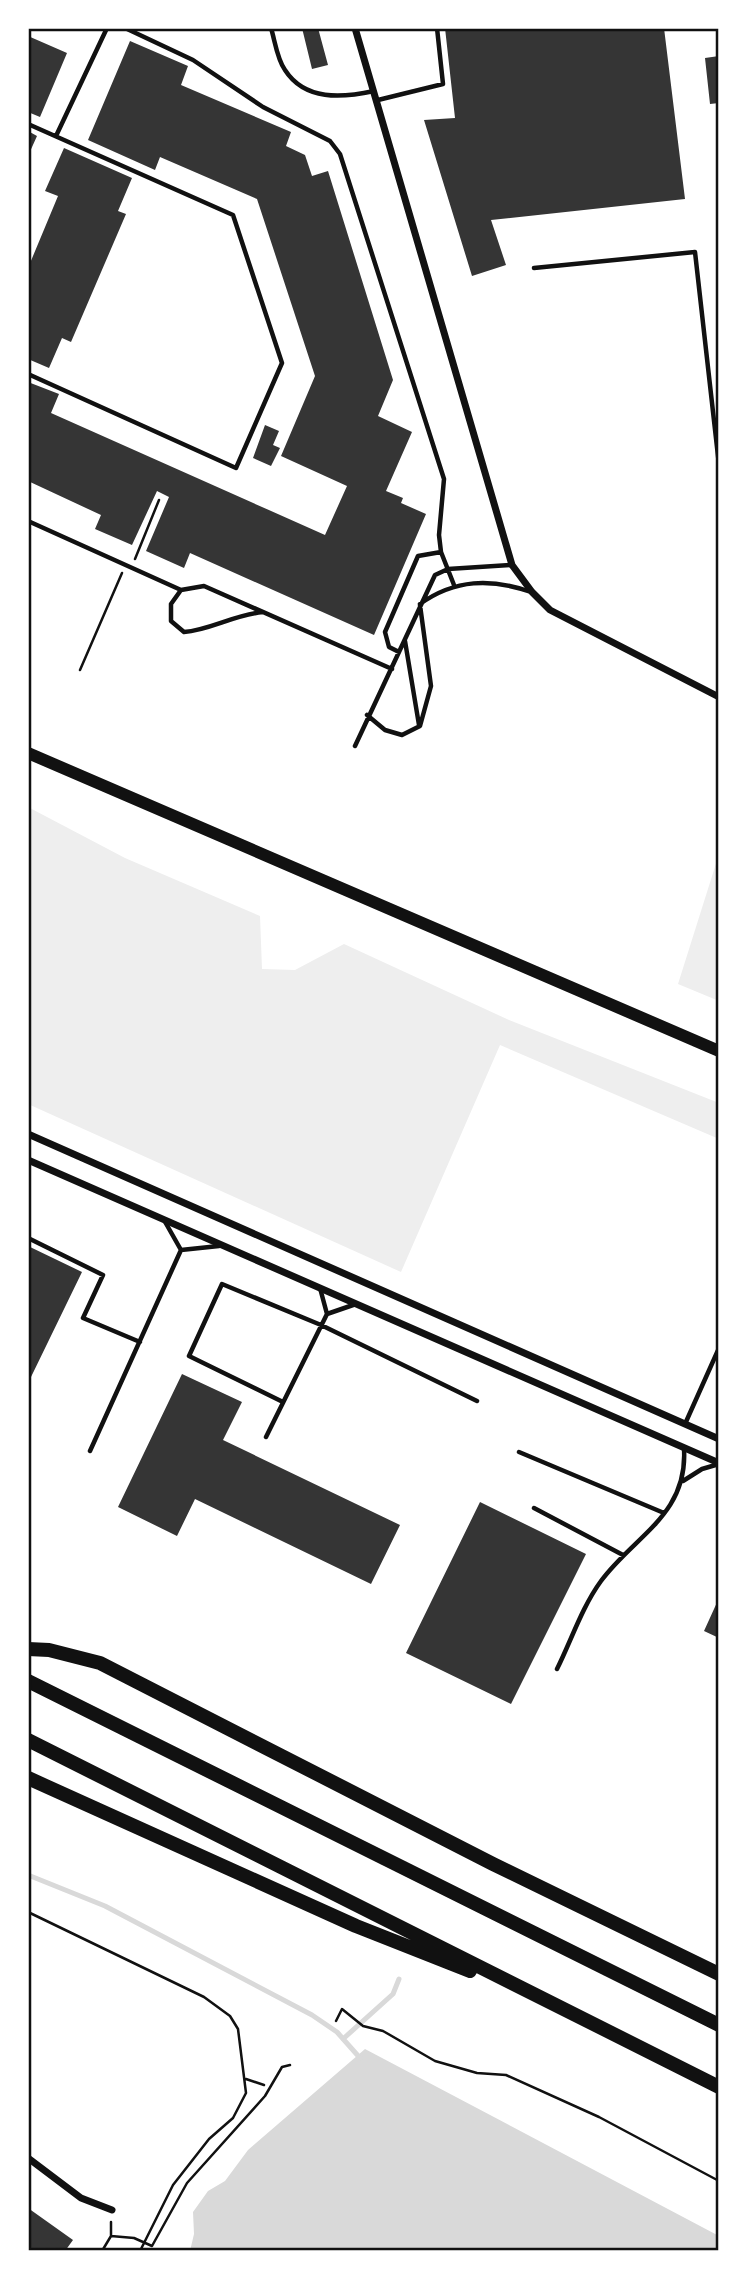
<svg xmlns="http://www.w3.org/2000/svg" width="747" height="2279" font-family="Spectral,serif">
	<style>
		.green { fill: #eee }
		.water { fill: #d9d9d9 }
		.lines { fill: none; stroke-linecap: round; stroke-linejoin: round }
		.stream { stroke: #d9d9d9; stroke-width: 5 }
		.building { fill: #353535 }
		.path { stroke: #111; stroke-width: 2.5 }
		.service { stroke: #111; stroke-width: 4.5 }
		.minor { stroke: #111; stroke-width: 7 }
		.primary { stroke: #111; stroke-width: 12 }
		.motorway { stroke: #111; stroke-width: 14 }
		.neatline { fill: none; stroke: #111; stroke-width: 2.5 }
	</style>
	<rect width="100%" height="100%" fill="#fff"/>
	<!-- green -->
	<path class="green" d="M28 807 125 858 260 916 262 969 295 970 344 944 509 1020 719 1103V1139L500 1045 401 1272 28 1104Z
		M719 854V1001L678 984Z"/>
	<!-- water -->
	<path class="water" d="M365 2049 719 2236V2251H190L194 2234 193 2212 208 2191 225 2181 248 2150Z"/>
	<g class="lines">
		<!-- stream -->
		<path class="stream" d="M28 1875 105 1906 312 2015 337 2032 360 2058
			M343 2039 393 1994 399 1979"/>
	</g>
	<!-- building -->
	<path class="building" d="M302 28H318L328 65 312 69Z
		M445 28H664L685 199 491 220 506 265 472 276 424 120 455 118Z
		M28 36 67 53 40 117 28 112Z
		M130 41 188 66 181 85 291 132 286 146 305 155 312 176 328 171 393 380 378 416 412 432 386 491 403 498 401 503 426 514 374 635 190 553 184 568 146 551 169 497 157 491 132 545 95 529 101 515 28 481V382L59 394 51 413 325 535 347 486 281 456 315 376 257 199 160 157 155 170 88 140Z
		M719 56V103L710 104 705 58Z
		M28 131 37 136 28 156Z
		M64 148 132 178 118 211 126 214 71 342 62 338 49 368 28 359V268L58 196 45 191Z
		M265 425 279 431 273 445 280 448 271 466 253 458Z
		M28 1246 82 1272 31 1377 28 1375Z
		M182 1374 242 1402 223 1440 400 1525 371 1584 195 1499 177 1536 118 1507Z
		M480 1502 586 1554 511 1704 406 1653Z
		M719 1598V1638L704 1631Z
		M28 2208 73 2240 65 2251H28Z"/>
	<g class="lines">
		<!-- path -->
		<path class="path" d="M135 559 159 500
			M80 670 122 573
			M28 1912 204 1997 230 2016 238 2029 246 2093 233 2118 209 2139 173 2185 140 2251
			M336 2021 342 2009 363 2026 383 2031 435 2061 477 2073 506 2075 599 2117 719 2181
			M246 2079 264 2085
			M111 2236 134 2238 152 2246 187 2183 265 2096 282 2067 290 2065
			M102 2251 111 2236V2222"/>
		<!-- service -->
		<path class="service" d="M125 28 193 60 263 107 330 141 340 154 444 479 439 535 441 552 454 585
			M271 28C275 41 277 59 285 70 305 101 342 98 374 91
			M378 100 443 84 437 28
			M28 124 233 215 282 363 236 468 28 374
			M56 136 107 28
			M534 268 695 252 719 465
			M28 521 181 590
			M420 604C455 579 491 578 531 592
			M263 612C233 615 210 630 184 632L171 621V604L181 590 204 586 392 669
			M405 641 419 725
			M399 652 389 647 385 632 418 556 441 552
			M367 715 385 730 402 735 420 726 431 686 420 605
			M355 746 435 575 448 569 511 565
			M164 1220 181 1250
			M28 1238 103 1275 83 1318 140 1342
			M181 1250 219 1246
			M327 1314 356 1304
			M283 1402 189 1356 222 1284 321 1325 477 1401
			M685 1424 719 1348
			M266 1437 327 1314 320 1288
			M90 1451 181 1250
			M519 1452 664 1513
			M683 1481 702 1469 719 1464
			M534 1508 623 1555
			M557 1669C571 1641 582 1607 601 1581 634 1536 688 1515 684 1449"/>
		<!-- minor -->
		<path class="minor" d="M355 28 512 565 532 592 550 610 719 697
			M28 1134 719 1439
			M28 1160 719 1463
			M28 2158 81 2198 112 2210"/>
		<!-- primary -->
		<path class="primary" d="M28 753 719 1051"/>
		<!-- motorway -->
		<path class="motorway" d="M28 1649 49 1650 100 1663 493 1864 719 1974
			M28 1681 719 2025
			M28 1740 719 2087
			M28 1778 356 1926 470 1971"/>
	</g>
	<!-- border -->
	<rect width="747" height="2279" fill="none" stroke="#ffffff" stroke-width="60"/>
	<rect x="30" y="30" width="687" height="2219" class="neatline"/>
</svg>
